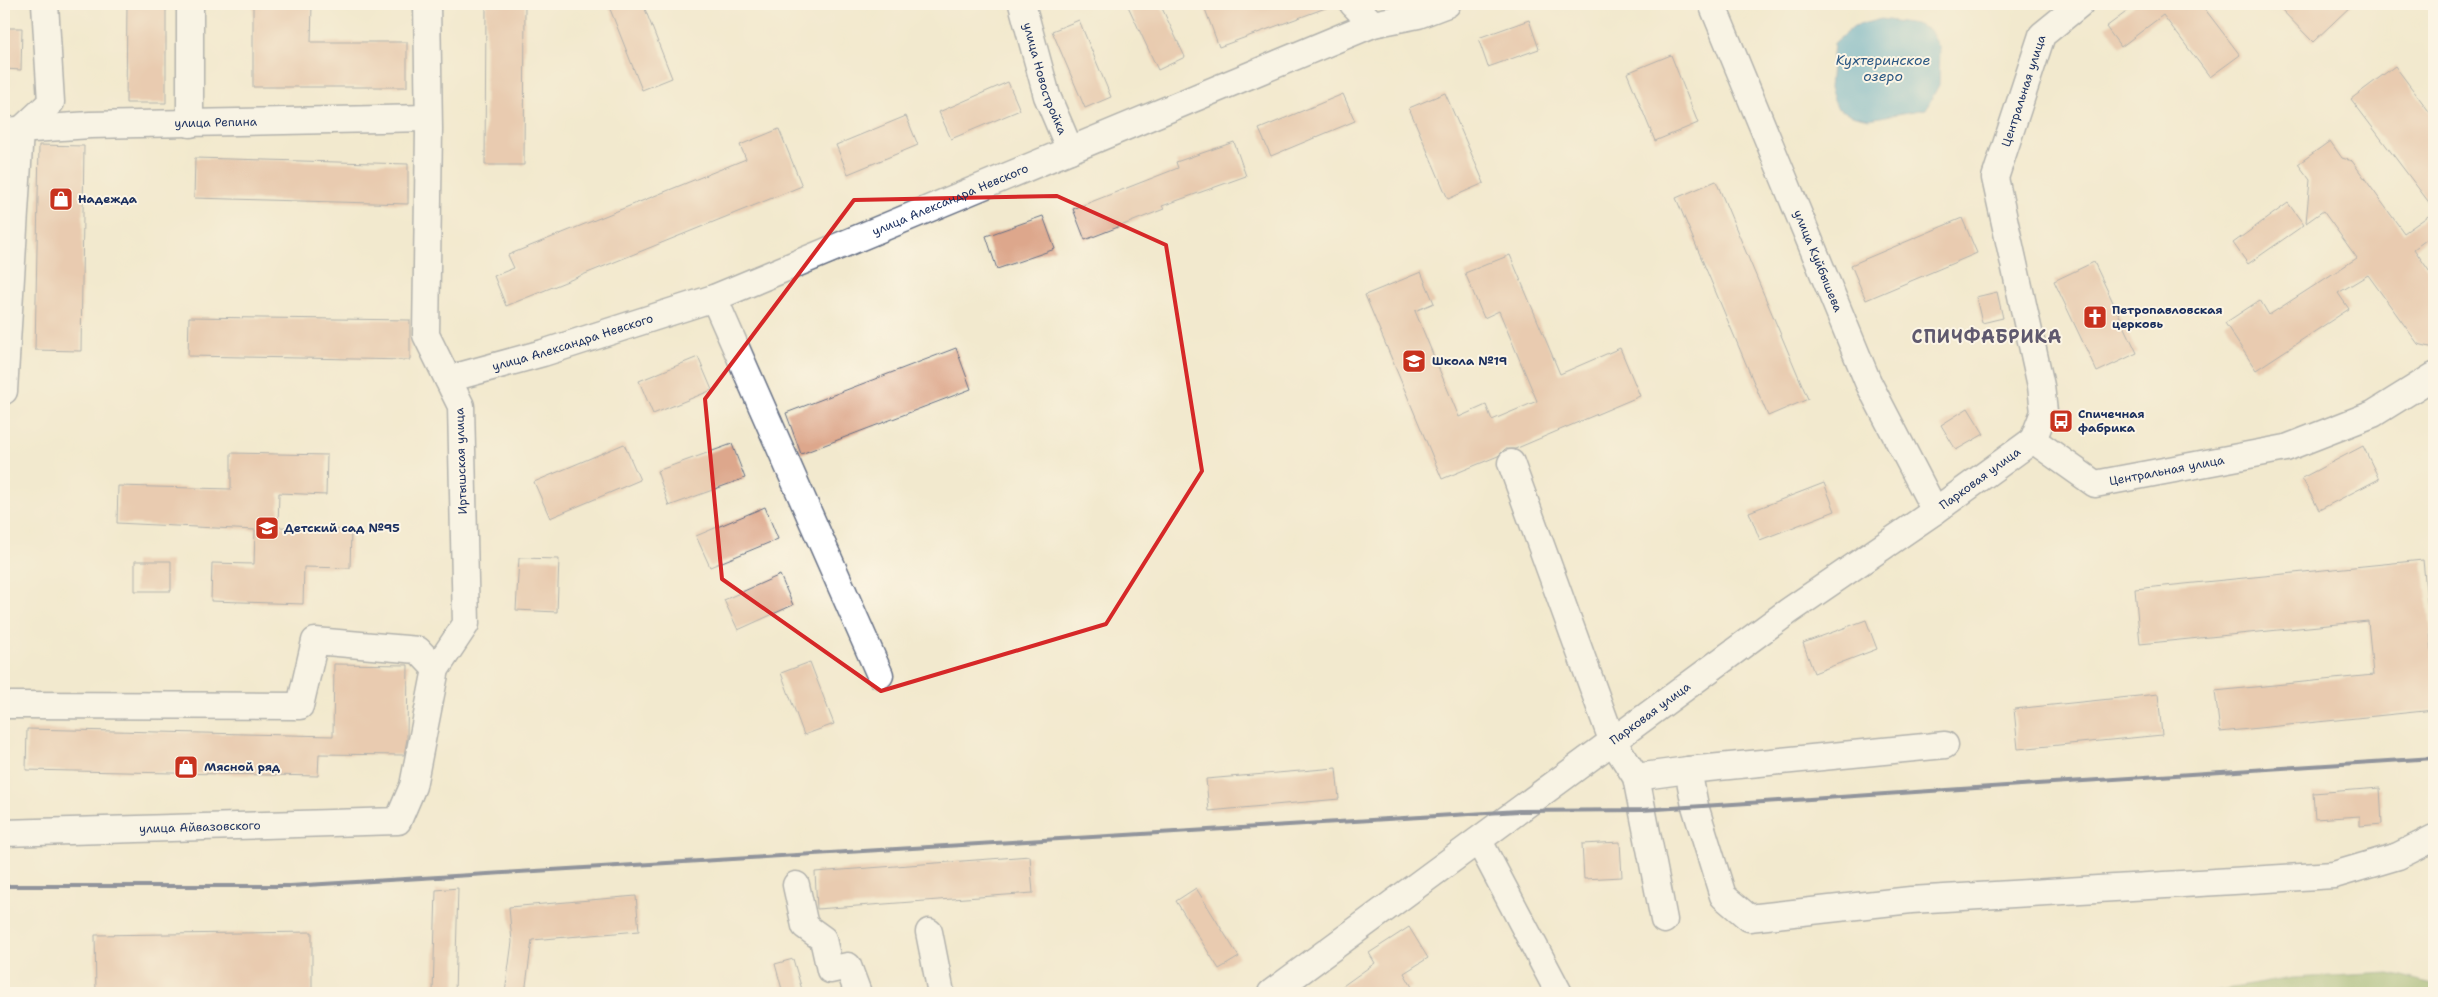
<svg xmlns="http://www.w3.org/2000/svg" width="2438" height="997" font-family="'Shantell Sans',sans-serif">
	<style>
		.forest { fill: #88aa5f; stroke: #526c5e }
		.water { fill: #4ca6ca; stroke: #346a94 }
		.building { fill: #dda78c }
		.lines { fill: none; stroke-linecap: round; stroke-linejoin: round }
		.minor-casing { stroke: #667085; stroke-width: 29 }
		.minor { stroke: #fff; stroke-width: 26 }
		.rail { stroke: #1b2f5e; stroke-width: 4 }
		.marked { fill: none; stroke: #d62828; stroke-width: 4; stroke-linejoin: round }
		.labels { text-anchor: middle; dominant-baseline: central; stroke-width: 4; stroke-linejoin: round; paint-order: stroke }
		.street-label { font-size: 12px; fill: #1b2f5e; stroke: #fcf5e5 }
		.poi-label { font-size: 12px; font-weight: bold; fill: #1b2f5e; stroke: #fcf5e5; text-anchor: start }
		.water-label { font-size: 14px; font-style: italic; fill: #2c5984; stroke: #fcf5e5 }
		.district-label { font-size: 18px; font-weight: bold; letter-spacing: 1px; fill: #5f596e; stroke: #fcf5e5 }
	</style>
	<rect width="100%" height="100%" fill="#fcf5e5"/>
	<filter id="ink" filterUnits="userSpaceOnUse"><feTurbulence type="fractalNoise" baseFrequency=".02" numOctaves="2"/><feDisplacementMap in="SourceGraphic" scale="10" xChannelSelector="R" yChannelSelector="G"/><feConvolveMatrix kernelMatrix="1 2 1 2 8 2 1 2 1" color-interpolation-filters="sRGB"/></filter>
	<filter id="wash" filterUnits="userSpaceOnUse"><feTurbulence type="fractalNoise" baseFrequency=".0096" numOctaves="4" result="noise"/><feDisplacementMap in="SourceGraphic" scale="20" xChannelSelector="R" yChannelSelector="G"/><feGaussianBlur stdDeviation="1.12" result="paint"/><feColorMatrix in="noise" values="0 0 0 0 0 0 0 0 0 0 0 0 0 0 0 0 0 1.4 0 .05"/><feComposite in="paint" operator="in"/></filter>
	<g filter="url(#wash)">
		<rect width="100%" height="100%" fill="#f2e9ce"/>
		<!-- forest -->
		<path class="forest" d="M2390 973 2434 984V993H2204L2291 978Z"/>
		<!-- water -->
		<path class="water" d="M1881 19 1916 24 1930 30 1940 49 1939 85 1926 109 1869 119 1852 115 1837 108 1830 88 1834 43 1854 26Z"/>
		<g id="blocks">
			<!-- building -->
			<path class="building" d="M127 4H166V103H126Z
				M253 4H312L311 42H407V87H253Z
				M486 4H525L524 165H485Z
				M608 4H643L672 78 642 90Z
				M1127 4H1160L1185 57 1158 70Z
				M1219 4H1330L1331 6 1219 47 1205 9Z
				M2137 4H2201L2240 55 2210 77 2163 15 2121 47 2106 27Z
				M2276 4H2353L2313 42Z
				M1079 20 1111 97 1085 108 1052 31Z
				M1529 20 1539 49 1488 67 1478 38Z
				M4 28H22L21 70 4 69Z
				M1671 55 1698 123 1655 141 1627 73Z
				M2395 66 2434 118V209L2351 99Z
				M1008 82 1020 110 951 139 939 112Z
				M1445 93 1484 183 1448 199 1409 108Z
				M1343 94 1355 121 1271 156 1259 129Z
				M906 116 918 145 848 174 836 145Z
				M779 129 802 186 506 306 494 276 514 268 508 255 746 159 740 145Z
				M2330 141 2342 158 2352 161 2404 233 2434 212V234L2414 249 2434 278V348L2418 344 2368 275 2338 293 2349 309 2256 370 2225 323 2260 300 2269 315 2357 258 2323 211 2306 223 2310 180 2298 164Z
				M1234 142 1246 176 1162 206 1164 209 1085 240 1073 209 1178 168 1176 162Z
				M39 145 84 146 81 351 35 350Z
				M195 158 408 164V204L194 198Z
				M1716 181 1808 399 1768 416 1676 198Z
				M2288 203 2304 225 2248 264 2233 243Z
				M1043 216 1055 249 997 269 986 236Z
				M1962 218 1977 253 1866 300 1851 265Z
				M1510 255 1560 374 1620 348 1640 396 1515 449H1505L1498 456 1442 479 1365 295 1421 272 1434 303 1415 311 1459 417 1486 405 1492 420 1537 401 1499 311 1484 318 1465 273Z
				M2094 262 2137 353 2097 372 2054 281Z
				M1997 292 2003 318 1982 323 1976 297Z
				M189 317 410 320V360L188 356Z
				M956 348 971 389 801 454 786 413Z
				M698 357 712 390 653 414 639 381Z
				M1968 408 1984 434 1956 450 1941 425Z
				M624 444 640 480 550 518 534 482Z
				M732 444 745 478 669 506 657 471Z
				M2363 446 2379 479 2319 510 2302 478Z
				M231 453 327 455 326 495 279 493 278 527 351 530 350 568 304 567 303 604 211 601 212 563 254 564 255 530 117 523 118 486 231 489Z
				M1824 483 1835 511 1760 540 1749 512Z
				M765 507 778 539 710 567 696 536Z
				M519 558 559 559 557 612 516 610Z
				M2423 560 2434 671V710L2220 732 2215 691 2373 675 2368 621 2140 644 2135 589Z
				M135 561H171V591H135Z
				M780 575 793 605 738 630 724 600Z
				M1866 620 1877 649 1814 673 1803 643Z
				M810 662 834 724 804 735 781 673Z
				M334 664 408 665 407 739 404 755 319 754 318 776 26 770 27 729 333 736Z
				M2158 694 2162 735 2018 749 2014 709Z
				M1336 768 1339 799 1209 811 1206 779Z
				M2380 788 2382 824 2360 826V816L2315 819 2313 793Z
				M1620 842 1622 877 1584 879 1582 844Z
				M1030 856 1033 893 817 909 815 872Z
				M458 888 455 993H433L436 890Z
				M1196 888 1239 957 1219 969 1176 901Z
				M636 896 639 931 532 940 525 993H505L512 942 509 907Z
				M1409 927 1428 958 1404 973 1412 987 1401 993H1333L1375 963 1369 953Z
				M312 932V993H96L95 935Z
				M793 959 803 993H783L775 964Z"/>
		</g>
	</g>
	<g filter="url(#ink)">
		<use href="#blocks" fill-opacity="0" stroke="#667085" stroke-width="1"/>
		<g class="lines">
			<!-- minor casing -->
			<g class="minor-casing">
				<g id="minor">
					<path d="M190 4V124"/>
					<path id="s1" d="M1022 4 1047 96 1070 150"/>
					<path d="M1353 4 1373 24"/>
					<path id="s2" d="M1712 4 1868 382 1935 511"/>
					<path id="s3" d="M4 131 90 125 428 118"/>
					<path d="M714 298 880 675"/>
					<path id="s4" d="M448 379 543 353 714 298 1373 24 1418 15 1447 4"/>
					<path d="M4 391 20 131 51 102 45 4"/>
					<path id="s5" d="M2033 440 2044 412 2041 386 1995 178 2042 35 2080 4"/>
					<path id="s6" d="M2033 440 2095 484 2286 448 2373 414 2434 376"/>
					<path d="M1511 463 1612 740 1636 777 1664 920"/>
					<path d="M4 705 300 706 315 641 418 650 436 669"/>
					<path d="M1688 770 1695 806 1723 896 1749 918 1911 900 2334 875 2398 856 2434 838"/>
					<path d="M1636 777 1688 770 1945 745"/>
					<path id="s7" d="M4 833 398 821 413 786 436 669 466 624 461 406 426 335 429 129 427 4"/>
					<path d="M1479 841 1559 993"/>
					<path d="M796 885 805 926 823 939 830 970 848 966 858 993"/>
					<path d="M929 932 941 993"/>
					<path id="s8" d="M1271 993 1789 611 1935 511 2033 440"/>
				</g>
			</g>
			<!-- minor -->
			<use href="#minor" class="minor"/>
			<!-- rail -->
			<path class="rail" d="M4 886H290L1519 811 1642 810 2434 758"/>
		</g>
	</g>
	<!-- marked area -->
	<path d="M0 0H2438V997H0ZM1057 196 1166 245 1202 471 1106 624 881 691 722 579 705 399 854 200Z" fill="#f2e9ce" fill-opacity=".55" fill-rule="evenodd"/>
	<path class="marked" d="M1057 196 1166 245 1202 471 1106 624 881 691 722 579 705 399 854 200Z"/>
	<!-- icons -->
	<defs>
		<g id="shop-square" transform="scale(1.25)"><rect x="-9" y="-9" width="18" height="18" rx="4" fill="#c8321e" stroke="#fcf5e5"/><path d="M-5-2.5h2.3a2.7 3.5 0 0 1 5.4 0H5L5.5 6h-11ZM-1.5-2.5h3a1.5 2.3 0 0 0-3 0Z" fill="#fff"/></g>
		<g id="church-square" transform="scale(1.25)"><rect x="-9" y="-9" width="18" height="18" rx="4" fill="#c8321e" stroke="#fcf5e5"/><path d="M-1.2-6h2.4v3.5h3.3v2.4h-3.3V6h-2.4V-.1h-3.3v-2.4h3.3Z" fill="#fff"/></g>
		<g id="school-square" transform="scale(1.25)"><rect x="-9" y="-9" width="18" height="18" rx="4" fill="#c8321e" stroke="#fcf5e5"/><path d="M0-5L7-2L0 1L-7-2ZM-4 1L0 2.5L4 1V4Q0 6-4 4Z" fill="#fff"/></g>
		<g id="bus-square" transform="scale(1.25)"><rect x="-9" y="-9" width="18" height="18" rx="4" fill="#c8321e" stroke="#fcf5e5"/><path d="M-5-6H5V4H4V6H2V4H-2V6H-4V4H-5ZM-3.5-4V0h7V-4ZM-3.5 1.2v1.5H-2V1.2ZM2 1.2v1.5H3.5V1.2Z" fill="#fff"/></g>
	</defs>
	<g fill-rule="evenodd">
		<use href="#shop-square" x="61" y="199"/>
		<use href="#church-square" x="2095" y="317"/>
		<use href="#school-square" x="1414" y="361"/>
		<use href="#bus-square" x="2061" y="421"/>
		<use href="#school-square" x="267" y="528"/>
		<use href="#shop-square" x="186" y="767"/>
	</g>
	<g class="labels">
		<!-- street labels -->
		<g class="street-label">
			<text stroke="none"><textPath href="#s1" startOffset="78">улица Новостройка</textPath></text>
			<text stroke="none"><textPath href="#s5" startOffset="361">Центральная улица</textPath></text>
			<text stroke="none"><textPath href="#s3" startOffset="212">улица Репина</textPath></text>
			<text stroke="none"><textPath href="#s4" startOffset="534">улица Александра Невского</textPath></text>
			<text stroke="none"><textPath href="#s2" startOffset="278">улица Куйбышева</textPath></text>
			<text stroke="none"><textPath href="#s4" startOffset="130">улица Александра Невского</textPath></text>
			<text transform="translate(461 461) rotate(-92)">Иртышская улица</text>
			<text stroke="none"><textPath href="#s6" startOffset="149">Центральная улица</textPath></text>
			<text stroke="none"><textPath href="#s8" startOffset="876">Парковая улица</textPath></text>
			<text stroke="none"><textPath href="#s8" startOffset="471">Парковая улица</textPath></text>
			<text stroke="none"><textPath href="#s7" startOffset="196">улица Айвазовского</textPath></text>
		</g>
		<!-- poi labels -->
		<g class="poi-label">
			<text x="78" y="199">Надежда</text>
			<text x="2112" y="310">Петропавловская<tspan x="2112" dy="14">церковь</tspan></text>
			<text x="1432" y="361">Школа №19</text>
			<text x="2078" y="414">Спичечная<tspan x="2078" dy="14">фабрика</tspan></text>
			<text x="284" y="528">Детский сад №95</text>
			<text x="204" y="767">Мясной ряд</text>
		</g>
		<!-- water labels -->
		<g class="water-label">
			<text x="1883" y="60">Кухтеринское<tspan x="1883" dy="16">озеро</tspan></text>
		</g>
		<!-- district labels -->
		<g class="district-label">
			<text x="1987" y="337">СПИЧФАБРИКА</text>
		</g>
	</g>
	<!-- margin -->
	<rect width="2438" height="997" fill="none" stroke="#fcf5e5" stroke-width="20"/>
</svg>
